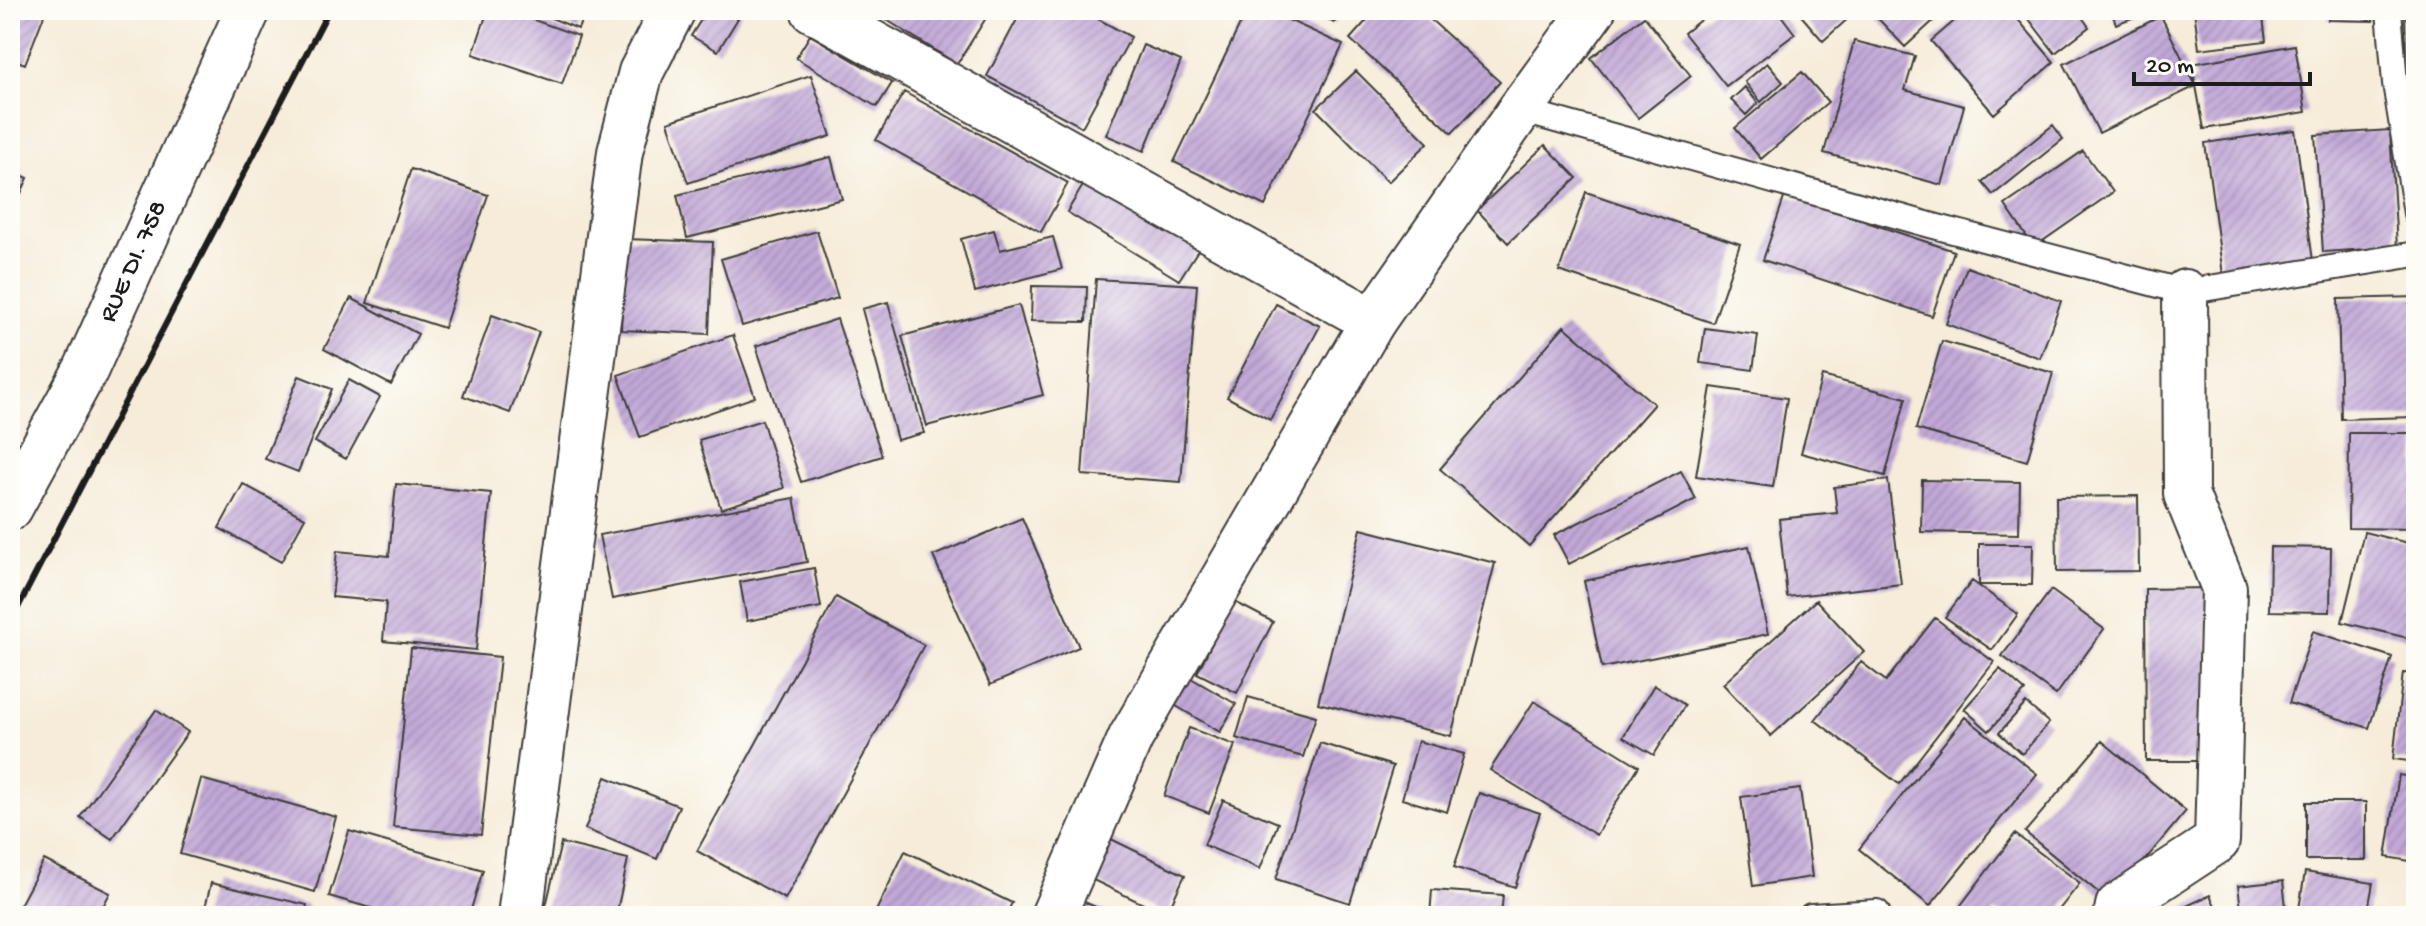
<svg xmlns="http://www.w3.org/2000/svg" width="2426" height="926" font-family="'Gochi Hand',sans-serif">
	<style>
		.building { fill: url(#building-hatch) }
		.lines { fill: none; stroke-linecap: round; stroke-linejoin: round }
		.service-casing { stroke: #3d3b38; stroke-width: 28 }
		.minor-casing { stroke: #3d3b38; stroke-width: 48 }
		.tertiary-casing { stroke: #3d3b38; stroke-width: 48 }
		.service { stroke: #fff; stroke-width: 24 }
		.minor { stroke: #fff; stroke-width: 44 }
		.tertiary { stroke: #fff; stroke-width: 44 }
		.rail { stroke: #1c1c1c; stroke-width: 6 }
		.labels { text-anchor: middle; dominant-baseline: central; stroke-width: 6; stroke-linejoin: round; paint-order: stroke }
		.street-label { font-size: 26px; fill: #1c1c1c; stroke: #fdfcf7 }
	</style>
	<defs>
		<pattern id="building-hatch" width="6" height="6" patternUnits="userSpaceOnUse" patternTransform="scale(2)"><rect width="6" height="6" fill="#c1a8d7"/><path d="M-1 1l2-2M0 6l6-6M5 7l2-2" fill="none" stroke="#a590b8"/></pattern>
	</defs>
	<rect width="100%" height="100%" fill="#fdfcf7"/>
	<filter id="ink" filterUnits="userSpaceOnUse"><feTurbulence type="fractalNoise" baseFrequency=".0125" numOctaves="2"/><feDisplacementMap in="SourceGraphic" scale="16" xChannelSelector="R" yChannelSelector="G"/><feConvolveMatrix kernelMatrix="1 2 1 2 8 2 1 2 1" color-interpolation-filters="sRGB"/></filter>
	<filter id="wash" filterUnits="userSpaceOnUse"><feTurbulence type="fractalNoise" baseFrequency=".006" numOctaves="4" result="noise"/><feDisplacementMap in="SourceGraphic" scale="32" xChannelSelector="R" yChannelSelector="G"/><feGaussianBlur stdDeviation="1.8" result="paint"/><feColorMatrix in="noise" values="0 0 0 0 0 0 0 0 0 0 0 0 0 0 0 0 0 1.4 0 .05"/><feComposite in="paint" operator="in"/></filter>
	<g filter="url(#wash)">
		<rect width="100%" height="100%" fill="#f6ecd9"/>
		<g id="blocks">
			<!-- building -->
			<path class="building" d="M10 10H46L25 64 10 58Z
				M488 10H506L579 36 562 84 473 54Z
				M532 10H586L578 29Z
				M707 10H743L718 51 691 36Z
				M871 10H991L957 64Z
				M1022 10H1082L1131 37 1082 127 987 76Z
				M1247 10H1267L1343 45 1265 206 1174 162Z
				M1313 10H1342L1334 23Z
				M1376 10H1420L1500 82 1452 133 1350 39Z
				M1713 10H1777L1795 34 1726 86 1684 33Z
				M1800 10H1846L1851 16 1823 41 1798 12Z
				M1870 10H1945L1905 47Z
				M1967 10H2010L2054 62 1994 114 1931 41Z
				M2022 10H2077L2089 27 2055 53Z
				M2111 10H2153L2116 24Z
				M2194 10H2262L2266 41 2199 49Z
				M2328 10H2373V21L2328 20Z
				M2405 10H2416V137H2408Z
				M1644 16 1691 76 1638 118 1591 58Z
				M2161 16 2196 86 2099 133 2064 64Z
				M810 35 892 83 877 107 796 58Z
				M1854 41 1915 56 1905 90 1964 106 1942 185 1824 153Z
				M1143 45 1181 61 1144 151 1106 135Z
				M2295 45 2306 112 2204 129 2192 64Z
				M1767 63 1783 82 1761 102 1745 82Z
				M1356 71 1428 143 1388 182 1316 109Z
				M1802 72 1828 102 1761 159 1735 128Z
				M811 75 831 136 688 183 668 122Z
				M1745 87 1758 103 1746 115 1731 100Z
				M904 92 1068 183 1041 232 876 140Z
				M2053 125 2063 139 1993 195 1982 182Z
				M2295 130 2313 261 2223 275 2205 143Z
				M2390 130 2397 247 2323 252 2315 135Z
				M1545 145 1577 178 1508 243 1477 210Z
				M2083 151 2113 192 2034 247 2005 205Z
				M831 157 842 199 687 238 677 195Z
				M411 169 488 195 444 328 367 303Z
				M10 170 28 178 10 217Z
				M1085 182 1198 250 1179 280 1067 212Z
				M1586 192 1740 244 1713 323 1559 271Z
				M1785 195 1954 251 1932 316 1763 260Z
				M994 230 1000 250 1053 237 1062 269 975 292 961 239Z
				M817 231 838 298 742 326 721 259Z
				M625 239 713 242 709 334 621 330Z
				M1967 267 2061 301 2040 358 1946 324Z
				M1096 279 1197 285 1181 482 1082 475Z
				M1032 286 1087 287 1086 322 1031 321Z
				M2416 297V417L2341 419 2338 299Z
				M351 298 418 334 391 385 324 349Z
				M888 302 924 433 897 440 862 309Z
				M1276 304 1320 326 1270 420 1227 397Z
				M1019 305 1043 395 927 426 902 336Z
				M492 315 539 332 510 413 463 396Z
				M837 319 882 456 801 482 756 346Z
				M1564 326 1654 404 1529 546 1440 469Z
				M1705 328 1758 335 1753 370 1700 363Z
				M733 335 755 397 640 437 618 375Z
				M1942 341 2053 373 2027 461 1916 429Z
				M299 376 332 389 298 472 265 459Z
				M1822 376 1906 398 1885 476 1801 453Z
				M349 380 380 397 346 459 315 442Z
				M1711 387 1787 398 1773 487 1696 476Z
				M762 420 784 488 721 509 699 440Z
				M2349 433H2416V529L2348 528Z
				M1681 471 1696 499 1569 564 1554 535Z
				M1888 480 1901 584 1787 597 1779 519 1837 513 1834 487Z
				M1922 480 2020 482 2019 534 1921 532Z
				M243 484 305 518 281 562 219 528Z
				M396 484 491 493 476 650 383 641 386 602 332 597 337 551 389 556Z
				M2138 496 2139 571 2057 572 2056 497Z
				M794 498 807 562 612 599 599 535Z
				M1022 518 1079 647 990 685 933 556Z
				M1361 529 1495 563 1451 736 1318 703Z
				M2364 532 2416 545V640L2342 622Z
				M1979 544H2033L2032 585H1979Z
				M1749 546 1768 634 1602 668 1584 581Z
				M2270 547 2331 548 2330 612 2269 611Z
				M814 568 821 607 747 621 740 582Z
				M1972 581 2018 614 1992 650 1945 617Z
				M2208 588V761H2146L2145 589Z
				M2051 590 2104 629 2056 695 2002 656Z
				M836 597 924 645 785 899 697 851Z
				M1816 600 1864 652 1771 736 1723 684Z
				M1233 601 1273 622 1237 693 1197 673Z
				M1935 618 1994 662 1899 784 1815 720 1861 662 1886 681Z
				M2313 631 2392 657 2369 728 2289 703Z
				M411 648 500 657 481 835 393 827Z
				M2000 669 2025 691 1989 731 1964 709Z
				M1182 673 1236 704 1220 732 1166 700Z
				M2403 673 2416 674V762L2393 759Z
				M1654 685 1685 705 1654 755 1623 737Z
				M1248 697 1316 716 1303 757 1236 738Z
				M1534 701 1639 766 1596 835 1490 770Z
				M2026 703 2049 723 2022 754 1999 733Z
				M156 710 188 732 112 839 80 817Z
				M1965 717 2037 774 1930 906 1859 849Z
				M1189 728 1235 745 1209 813 1164 796Z
				M1418 741 1464 754 1447 812 1402 799Z
				M2102 741 2186 811 2110 902 2025 832Z
				M1320 743 1393 766 1350 903 1276 879Z
				M2399 775 2416 778V862L2386 857Z
				M606 777 679 806 657 859 585 829Z
				M201 779 336 817 315 892 180 854Z
				M1800 789 1812 877 1753 886 1741 797Z
				M1479 793 1540 813 1515 887 1454 867Z
				M1223 800 1278 823 1260 869 1204 845Z
				M2306 802H2366V860H2306Z
				M349 831 483 870 469 916H398L329 896Z
				M2015 834 2080 883 2054 916H2003L1995 911 1992 916H1967L1958 909Z
				M1111 839 1185 875 1166 915 1091 879Z
				M561 843 628 859 616 916H575L545 910Z
				M905 851 1012 903 1005 916H887L876 911Z
				M44 860 110 893 98 916H14Z
				M2305 872 2373 883 2367 916 2298 915Z
				M2283 881 2287 916H2242L2238 886Z
				M211 883 307 905 305 916H203Z
				M1432 890 1503 895 1501 916H1430Z
				M2210 895 2220 916H2165Z
				M1082 901 1116 916H1075Z"/>
		</g>
	</g>
	<g filter="url(#ink)">
		<use href="#blocks" fill-opacity="0" stroke="#3d3b38" stroke-width="2"/>
		<g class="lines">
			<!-- service casing -->
			<g class="service-casing">
				<path id="service" d="M2389 10 2395 83 2416 213
					M1520 110 1930 225 2185 292 2416 254
					M1811 916 1877 912"/>
			</g>
			<!-- minor casing -->
			<g class="minor-casing">
				<g id="minor">
					<path d="M813 10 1373 321"/>
					<path id="s1" d="M10 508 86 369 248 10"/>
					<path d="M1053 916 1131 737 1373 321 1520 110 1593 10"/>
					<path d="M2116 916 2118 906 2217 841 2224 588 2186 494 2185 292"/>
				</g>
			</g>
			<!-- tertiary casing -->
			<g class="tertiary-casing">
				<path id="tertiary" d="M520 916 620 152 641 72 673 10"/>
			</g>
			<!-- service -->
			<use href="#service" class="service"/>
			<!-- minor -->
			<use href="#minor" class="minor"/>
			<!-- tertiary -->
			<use href="#tertiary" class="tertiary"/>
			<!-- rail -->
			<path class="rail" d="M10 623 329 10"/>
		</g>
	</g>
	<g class="labels">
		<!-- street labels -->
		<g class="street-label">
			<text stroke="none"><textPath href="#s1" startOffset="276">RUE DI. 758</textPath></text>
		</g>
	</g>
	<!-- margin -->
	<rect width="2426" height="926" fill="none" stroke="#fdfcf7" stroke-width="40"/>
	<!-- scale -->
	<path d="M2134 72v12h176v-12" fill="none" stroke="#1c1c1c" stroke-width="4"/>
	<text x="2146" y="72" font-size="24" fill="#1c1c1c" stroke="#fdfcf7" stroke-width="6" paint-order="stroke">20 m</text>
</svg>
